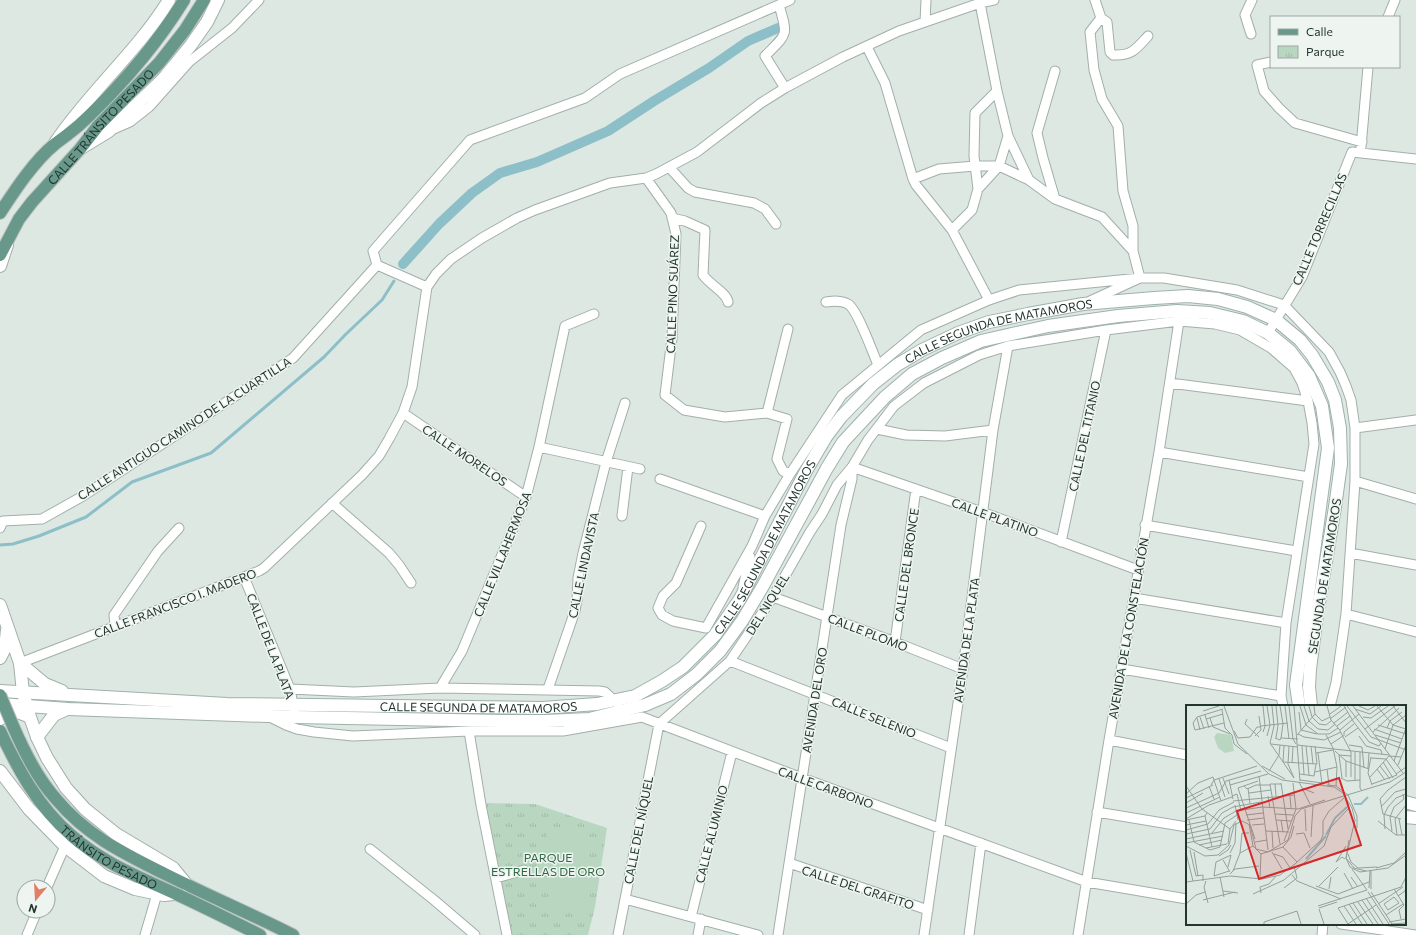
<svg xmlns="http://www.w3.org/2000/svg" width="1416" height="935" font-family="Commissioner,sans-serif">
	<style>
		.park { fill: url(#park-tufts) }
		.pitch { fill: #b9d7c0 }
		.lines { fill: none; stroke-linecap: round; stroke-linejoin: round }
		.stream { stroke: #8cbfc7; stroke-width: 3 }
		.canal { stroke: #8cbfc7; stroke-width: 10 }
		.minor-casing { stroke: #a2afa9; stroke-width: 11 }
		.tertiary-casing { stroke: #a2afa9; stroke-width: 14 }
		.secondary-casing { stroke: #9fb2aa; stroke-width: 14 }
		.primary-casing { stroke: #bdc2c1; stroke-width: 14 }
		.minor { stroke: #fff; stroke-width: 9 }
		.tertiary { stroke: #fff; stroke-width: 12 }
		.secondary { stroke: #fff; stroke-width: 12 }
		.primary { stroke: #68988a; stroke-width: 12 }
		.primary-bridge-casing { stroke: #bdc2c1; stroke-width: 14; stroke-linecap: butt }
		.primary-bridge { stroke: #68988a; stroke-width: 12 }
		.labels { text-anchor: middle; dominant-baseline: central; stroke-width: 3; stroke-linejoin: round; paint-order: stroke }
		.street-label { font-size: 12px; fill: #22352f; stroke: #eef5f1 }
		.park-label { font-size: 12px; fill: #316744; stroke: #eef5f1 }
		.inset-river { fill: none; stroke: #8cbfc7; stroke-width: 2 }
		.inset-road { fill: none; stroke: #93a09b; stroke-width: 1 }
		.view { fill: #d62828; fill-opacity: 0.15; stroke: #d62828; stroke-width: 2 }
		.inset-edge { fill: none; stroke: #22352f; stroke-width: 2 }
	</style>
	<defs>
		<pattern id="park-tufts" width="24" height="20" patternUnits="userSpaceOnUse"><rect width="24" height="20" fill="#b9d7c0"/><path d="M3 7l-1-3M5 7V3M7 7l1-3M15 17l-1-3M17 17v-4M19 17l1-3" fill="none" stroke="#9fb9a5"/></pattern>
	</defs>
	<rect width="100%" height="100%" fill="#dee8e3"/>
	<!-- park -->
	<path class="park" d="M483 803 535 804 607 828 595 907 588 935H510Z"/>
	<!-- pitch -->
	<path class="pitch" d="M587 827 590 912 549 913 547 828Z"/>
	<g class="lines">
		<!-- stream -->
		<path class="stream" d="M0 545 13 544 39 536 86 517 132 482 211 453 324 357 346 334 382 300 394 281"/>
		<!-- canal -->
		<path class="canal" d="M403 264 439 224 472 193 500 173 537 162 608 131 654 101 709 68 748 41 778 28"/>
		<!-- minor casing -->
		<g class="minor-casing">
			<path id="minor" d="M1095 0 1101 18
				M980 3 997 91 1008 136 1029 180 1055 199 1102 217 1133 251
				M779 5C788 36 788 33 765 56L785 88
				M1388 17 1395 0
				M925 22 926 0
				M1251 34 1245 15 1252 0
				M867 47 885 83 913 179 916 185 952 230 989 300
				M1271 62 1257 65 1264 91 1279 108 1295 123 1362 142
				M114 129 130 122 149 107 189 62 232 28 259 0
				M1361 147 1368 67
				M669 167 688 188 695 192 754 203 765 209 776 224
				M646 178 671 213 676 234 672 338 665 395 684 410 725 417 767 413
				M913 179 939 169 975 166H999L1029 180
				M978 189 999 166 1008 136
				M1055 199 1043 158 1037 133 1055 71
				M672 218 685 221 705 230 703 275C709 284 727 293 728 302
				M952 230 972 210 978 189 974 156 975 113 997 91
				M377 265 427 287
				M1090 301 1140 278 1133 251V226L1123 191 1118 126 1102 99 1094 70 1090 32 1101 18 1107 22 1110 52 1113 55C1132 56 1136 49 1148 36
				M826 302C833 301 841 300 848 304 857 309 873 353 878 365
				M788 329 767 413 787 419 777 459 783 471 790 474
				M1268 333 1302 277 1352 152 1416 159
				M1170 383 1308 401
				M403 413 526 497
				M1355 428 1416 420
				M877 429 906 435 945 436 993 430
				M539 447 640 469
				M1159 452 1309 477
				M852 467 982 512 1138 570
				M660 479 765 516
				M1355 481 1416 499
				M332 503 389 553 399 565 411 583
				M622 516 628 467
				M1145 525 1296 551
				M701 526 676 583 663 596 658 608 662 615 673 621 706 628 752 546 765 516 790 474 842 395 921 330 989 300 1019 290 1140 278H1164L1237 290 1284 305 1329 352 1340 372 1346 386 1351 400 1355 428V481L1346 614 1336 683 1330 706
				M0 528 3 521 42 519 83 496 293 358 377 265 373 251 470 140 585 98 620 74 790 0
				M1061 542 1106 330
				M1350 553 1416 565
				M244 577 290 689 294 710
				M743 587 750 557
				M773 597 895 642 963 669
				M1134 598 1286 623
				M1346 614 1416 632
				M115 626 114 615 158 551 179 528
				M895 642 916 489
				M730 661 951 748
				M20 663 244 577 259 571 264 568 362 475 379 456 389 439 403 413 412 387 427 287 436 274 451 259 482 238 517 218 535 210 610 183 646 178 656 174 697 152 761 103 785 88 843 57 899 31 925 22 980 3 994 0
				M1122 669 1281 696
				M440 688 462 651 526 497 539 447 565 326 594 314
				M290 689 354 692 440 688 599 691 605 692 617 703
				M548 689 575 611 577 600 578 578 583 553 606 462 625 403
				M270 717 286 725 297 729 314 732 353 736 469 731H563L642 717 802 778 1087 882 1187 899
				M469 731 481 805 507 935
				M1109 740 1187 755
				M1097 812 1187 827
				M370 849 434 900 475 935
				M789 863 928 910
				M496 878 524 870
				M47 887 65 846
				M625 899 758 935
				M691 917 732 752
				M1341 924 1416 935
				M27 935 37 911
				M145 935 157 894
				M618 935 659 724 730 661 773 597 810 532 822 514 837 485 852 467 868 440 894 406 924 383 979 355 1008 346 1106 330 1179 321 1215 324 1240 330 1271 348 1294 368 1302 383 1308 401 1312 423 1314 444 1286 623 1281 696 1283 706
				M698 935 701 919
				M778 935 841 525 852 479V467
				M924 935 963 669 993 430 1008 346
				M969 935 981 843
				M1078 935 1109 740 1159 452 1179 321
				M1322 935 1323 924"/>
		</g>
		<!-- tertiary casing -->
		<g class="tertiary-casing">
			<path id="tertiary" d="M55 143C89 92 137 52 169 0
				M81 148 109 131 163 79 191 45 207 22 218 0
				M0 266 7 245
				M0 605 20 663 23 693 30 717 37 737 47 758 66 788 85 809 116 834 173 868 187 885
				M0 658 5 648 7 630
				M0 719 14 711 23 714 30 717
				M0 771 29 809 65 846 104 876 135 889 164 895 174 894"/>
		</g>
		<!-- secondary casing -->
		<g class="secondary-casing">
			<g id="secondary">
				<path d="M20 663 45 684 62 691"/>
				<path id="s1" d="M0 691 227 704 542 708 597 704 635 696 662 681 683 667 715 635 740 599 806 471 826 437 841 417 873 384 897 365 922 350 958 333 989 322 1028 314 1083 304 1154 298 1188 296 1218 299 1247 307 1276 320 1300 340 1312 355 1328 382 1335 400 1340 428 1341 464 1335 507 1317 615 1310 669 1309 687 1311 706"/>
				<path d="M0 704 68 709 295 717 503 721H545L589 719 645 705 671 694 697 674 720 651 742 621 763 586 827 468 843 442 885 397 912 374 942 358 981 341 1048 326 1118 316 1177 311 1210 313 1243 321 1268 333 1290 351 1309 376 1322 406 1328 448 1296 685 1299 706"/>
				<path d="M37 737 54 715 67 709"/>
				<path d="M1405 802 1416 805"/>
				<path d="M1405 817 1416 818"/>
			</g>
		</g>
		<!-- primary casing -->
		<g class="primary-casing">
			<g id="primary">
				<path d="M0 213C15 190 34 161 55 144 59 141 63 138 67 135 75 129 83 122 90 115 126 80 158 42 184 0"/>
				<path id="s2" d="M0 255 19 219 32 202 80 149 98 126 159 63 185 30 204 0"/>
				<path d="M13 726C24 751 37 778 56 799 87 836 123 853 165 874 207 895 251 914 293 935"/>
				<path id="s3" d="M0 731C18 769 38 807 71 835 101 862 139 877 176 894 204 907 232 921 260 935"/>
			</g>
		</g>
		<!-- minor -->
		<use href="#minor" class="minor"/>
		<!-- tertiary -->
		<use href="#tertiary" class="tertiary"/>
		<!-- secondary -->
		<use href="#secondary" class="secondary"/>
		<!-- primary -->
		<use href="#primary" class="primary"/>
		<!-- primary-bridge casing -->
		<g class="primary-bridge-casing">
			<path id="primary-bridge" d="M0 695 13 726"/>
		</g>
		<!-- primary-bridge -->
		<use href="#primary-bridge" class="primary-bridge"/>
	</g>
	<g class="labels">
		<!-- street labels -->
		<g class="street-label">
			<text stroke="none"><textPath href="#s2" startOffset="164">CALLE TRÁNSITO PESADO</textPath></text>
			<text transform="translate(1319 229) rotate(-67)">CALLE TORRECILLAS</text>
			<text transform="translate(672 294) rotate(-88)">CALLE PINO SUÁREZ</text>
			<text stroke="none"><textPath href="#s1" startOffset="1175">CALLE SEGUNDA DE MATAMOROS</textPath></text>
			<text transform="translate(184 428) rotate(-33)">CALLE ANTIGUO CAMINO DE LA CUARTILLA</text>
			<text transform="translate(1084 436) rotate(-78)">CALLE DEL TITANIO</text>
			<text transform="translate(465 455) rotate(34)">CALLE MORELOS</text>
			<text transform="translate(995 517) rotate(20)">CALLE PLATINO</text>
			<text stroke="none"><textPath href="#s1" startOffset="839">CALLE SEGUNDA DE MATAMOROS</textPath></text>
			<text transform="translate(502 554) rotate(-68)">CALLE VILLAHERMOSA</text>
			<text transform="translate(583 565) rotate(-78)">CALLE LINDAVISTA</text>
			<text transform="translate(906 565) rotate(-82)">CALLE DEL BRONCE</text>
			<text transform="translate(1324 576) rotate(-81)">SEGUNDA DE MATAMOROS</text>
			<text transform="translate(175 603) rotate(-21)">CALLE FRANCISCO I. MADERO</text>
			<text transform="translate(767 604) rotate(-58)">DEL NIQUEL</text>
			<text transform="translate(1128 628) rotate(-80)">AVENIDA DE LA CONSTELACIÓN</text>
			<text transform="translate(868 632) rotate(21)">CALLE PLOMO</text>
			<text transform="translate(966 640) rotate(-82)">AVENIDA DE LA PLATA</text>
			<text transform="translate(271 646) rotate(69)">CALLE DE LA PLATA</text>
			<text transform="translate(814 700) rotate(-81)">AVENIDA DEL ORO</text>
			<text stroke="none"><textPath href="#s1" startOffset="479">CALLE SEGUNDA DE MATAMOROS</textPath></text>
			<text transform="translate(874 717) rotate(22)">CALLE SELENIO</text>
			<text transform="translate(826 787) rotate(20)">CALLE CARBONO</text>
			<text transform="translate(638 830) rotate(-79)">CALLE DEL NÍQUEL</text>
			<text transform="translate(711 834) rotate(-76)">CALLE ALUMINIO</text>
			<text stroke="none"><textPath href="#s3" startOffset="171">TRÁNSITO PESADO</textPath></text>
			<text transform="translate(858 887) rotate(18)">CALLE DEL GRAFITO</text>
		</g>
		<!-- park labels -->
		<g class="park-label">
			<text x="548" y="857">PARQUE<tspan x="548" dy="14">ESTRELLAS DE ORO</tspan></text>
		</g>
	</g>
	<!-- overview -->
	<g transform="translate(1186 705)">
		<rect width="220" height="220" fill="#dee8e3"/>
		<path d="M31 28 45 30 48 46 39 48 32 43 28 32Z" fill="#b9d7c0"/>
		<path class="inset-river" d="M168 99H175L182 92M140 130 149 113 161 102M120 154 140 131"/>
		<path class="inset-road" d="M38 1 52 39 83 69 96 75 148 82 157 88 166 103 169 115 160 153 168 163 180 166M77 1 79 21 77 27M81 1 84 20 81 31M86 1 88 21 84 38 108 73M90 1 92 20 90 33M94 1 97 19 95 33M99 1 103 34M103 1 107 34 110 39M108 1 114 76M114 1 120 20 132 29H143L152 23M118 1 123 16 132 24 142 25 149 19M123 1 126 12 133 19 140 20 145 16M128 1 129 9 136 16 144 12M141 1 145 15 153 24 165 47V72M158 1 167 16M161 1 185 32 220 45M167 1 217 68M173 1 182 5 189 1M191 1 207 20 220 24M207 1 220 18M169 4 184 9 195 1M36 5 39 23 46 30 48 39 61 49M17 6 33 1M113 7 115 25 131 29M144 9 155 1M19 10 23 23M11 12 7 18 9 25 38 18M11 12 37 4M14 12 18 24M177 12 185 13 202 1M11 13 14 25M24 13 27 22 44 29M20 14 37 9M61 14 59 19 73 32M144 14 160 2M167 16 183 37 193 41 195 38M148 18 162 7M192 20 220 29M75 21 102 18M151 21 164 11M201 23 204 16 216 7M179 24 209 1M188 24 216 34M154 25 173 9M48 26 52 33 64 32 71 22H74M187 27 213 3M112 29 118 32 138 35 155 27M111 30 129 9M140 30 147 43 151 62 150 81M189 30 215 38M69 31 75 25 73 11M158 31V27L168 19M173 31 180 41 195 45 196 49M159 32 172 23M89 33 94 35 95 33 112 34M85 39 111 42M145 39 157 31M111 40 203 50M163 40 176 42 178 63M103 41 102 59 108 73M116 41 118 69M120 41 123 70M125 41 127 59M199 44 207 20 220 10M149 46 160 56 183 64M174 47V83L176 86M130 48 147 45M132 48 136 79M185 52 182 68 186 80M185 53 200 54 211 70 186 79M160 56V72M208 56 220 23M97 57 131 59 129 41M97 57 98 41M197 57 207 73M106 58 107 42M212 60 220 40M76 61 99 74M194 61 204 74M182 63 183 48M141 64 143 80M191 64 199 75M83 66 93 50 94 40M129 67 151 62M114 69 128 71 130 59M210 69 220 62M73 71 82 145M184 72 203 51 215 52M37 73 43 89M155 73 161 76 174 75M156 73 153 50 165 51M33 74 39 92M43 75 47 94M114 75 136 78M169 75V47M113 77 124 99M95 78 102 124M89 79 90 91M25 80 28 75 71 61M44 80 82 69M141 80 150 81 162 90 171 111V123M0 81 16 104 44 124 50 116M23 81 28 94M58 81 61 84 70 80H84M62 83 64 99M116 83 128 88M63 88 85 85M0 89 12 78 27 72 35 96M46 91 51 89 55 106M82 91 84 103M104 91 105 103M0 93 27 80M47 96 109 90M0 98 17 88M49 100 52 115M195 102 209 87 220 84M0 103 33 88 40 76 75 66M119 104 120 126M50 106 76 102 112 104 139 95M0 108 34 92M89 109 107 110M60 110 77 108M19 111 26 142M0 114 23 100 46 92M213 114 216 130M215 114 197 109 194 94 202 85 220 72M0 115 19 111 21 108M3 115 8 137 24 145 34 142 39 118 51 110M61 115 78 113M90 115 105 116M95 115 97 127M192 116 210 130H220M63 119 67 141 75 149 97 142 105 132 108 121M0 120 20 116M66 120 78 119M199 124 198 110 202 102 210 93 220 89M0 125 22 119 33 105 48 97M80 126 103 127M86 126 87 143M206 126 204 112 208 102 218 94 217 89M26 128 38 113 50 106M63 128H56L54 148 67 141M0 129 24 124 36 108 47 102 75 97M110 129 118 128 124 143M211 130 209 114 220 100M125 132 127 101M0 134 38 126M69 134 52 83 72 76M163 135 160 153 164 162 174 167 202 163 220 150M98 136 110 104 107 78M69 137 81 135M0 138 37 131M42 139 44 124M94 139 84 79H95M13 140 36 135M0 141 19 151 32 150 43 140 48 120 56 116 64 120 70 144 82 147 102 135 109 111 115 104 204 77 220 67M97 142 111 157M20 143 41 139M4 145 10 171 17 170V176M8 147 12 171M86 147 96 164M0 148 7 176M44 148 49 138 50 118M88 149 97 152 104 163M162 149 165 157 172 163 191 162M33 151 42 145 45 140M159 154 156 152 150 157 160 141M37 155 44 167M42 162 45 150M190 163 208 158 220 147M166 164 181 185M43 166 28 171 30 157 45 150M47 166 54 148M158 168 167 184M44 169 49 164 73 161M106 170 111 176 155 194M34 172 38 192M165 172 172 182M74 174 75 148M20 176 18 182 22 198M0 177 44 171 76 174 94 170 109 159 135 135 137 130V116L143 106 158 93M130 181 152 189M133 181 152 162M98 183 111 173 108 161M183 183 184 166M143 184 145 172M185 184V165M208 184 218 200 213 205 215 214M37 186 52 188M182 187 203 219M185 187 206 219M75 188 74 182 83 179 90 171M67 189 98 175 138 141 145 122 163 103 162 99M152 189 183 177M212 191 219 186 220 182M208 192 213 198 202 205 198 199ZM180 193 197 219M17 195 49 187M176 195 192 219M172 197 187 219M167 198 181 219M0 199 10 190 19 187M163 199 176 219M192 199 217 182M132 201 181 185M158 201 170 219M133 203 151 197M133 204 138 219M200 210 217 199M203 217 220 214M78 219V217L111 206 115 219M162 219 152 203 215 182 220 172M162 219 190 200M205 219 220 218"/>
		<path class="view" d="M153 73 175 140 73 174 51 106Z"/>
		<rect width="220" height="220" class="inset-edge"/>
	</g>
	<!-- legend -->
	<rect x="1270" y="16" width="130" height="52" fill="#eef5f1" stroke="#9ca8a3"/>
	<rect x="1278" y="29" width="20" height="6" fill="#68988a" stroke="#9ca8a3"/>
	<text x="1306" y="36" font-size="12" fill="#22352f">Calle</text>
	<rect x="1278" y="46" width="20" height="12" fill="url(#park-tufts)" stroke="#9ca8a3"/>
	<text x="1306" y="56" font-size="12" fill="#22352f">Parque</text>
	<!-- north arrow -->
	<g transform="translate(36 899) rotate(198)"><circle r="19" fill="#eef5f1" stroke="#9ca8a3"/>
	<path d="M0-3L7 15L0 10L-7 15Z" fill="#e07f64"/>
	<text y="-6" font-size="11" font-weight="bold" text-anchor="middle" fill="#22352f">N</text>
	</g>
</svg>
